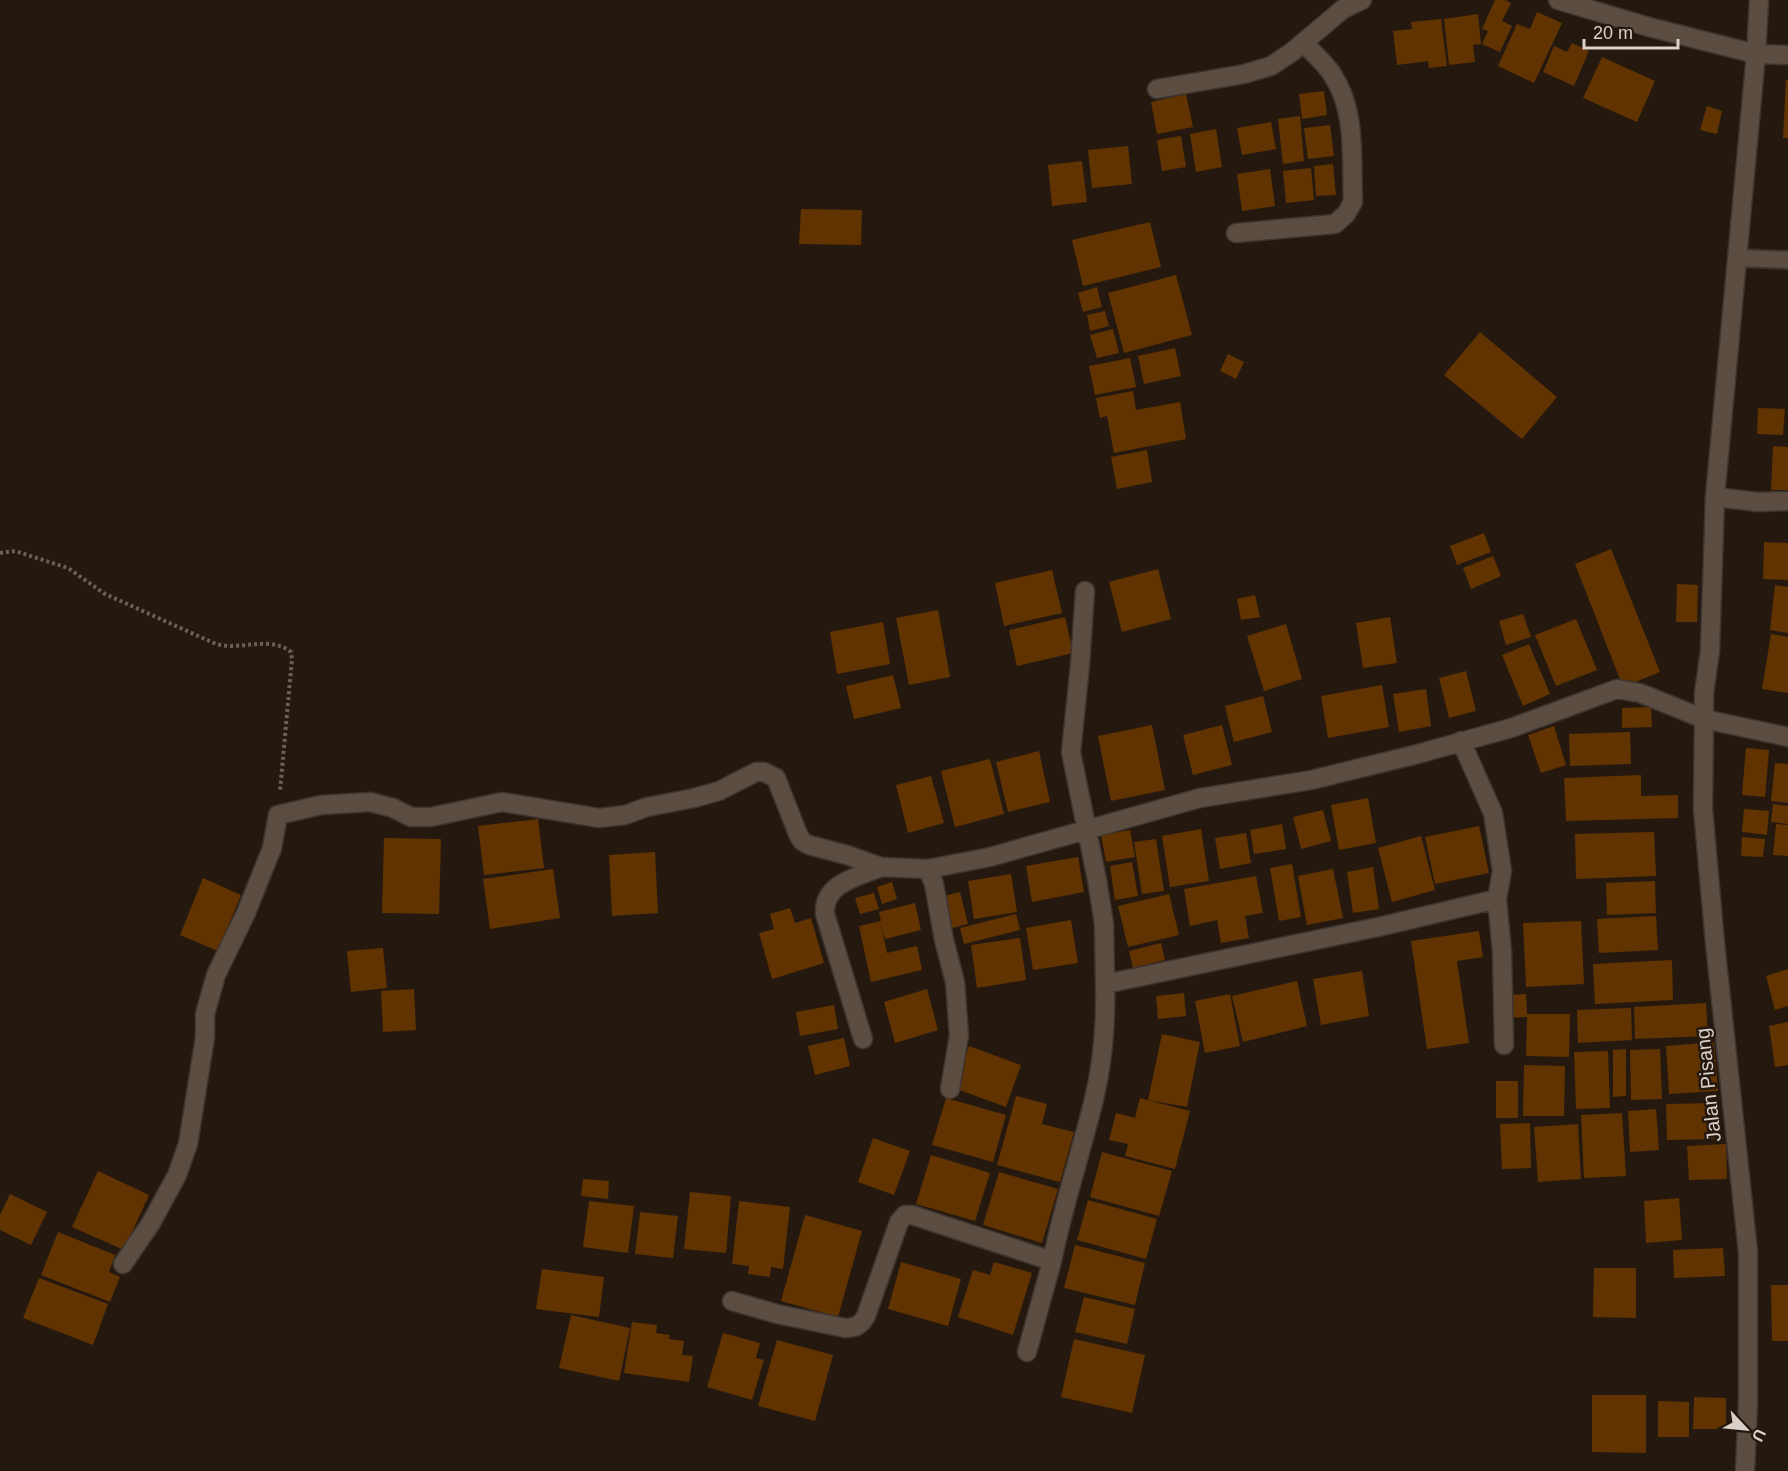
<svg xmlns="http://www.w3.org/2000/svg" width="1788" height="1471" font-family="Arial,sans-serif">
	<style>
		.building { fill: #603300 }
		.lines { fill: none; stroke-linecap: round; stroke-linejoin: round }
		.lane-casing { stroke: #3e3530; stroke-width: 20 }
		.street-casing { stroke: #3e3530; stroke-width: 21 }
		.secondary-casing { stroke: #3e3530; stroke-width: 21 }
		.path { stroke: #6b6057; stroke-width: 4; stroke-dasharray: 3 3; stroke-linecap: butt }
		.lane { stroke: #5b4d41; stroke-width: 16 }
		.street { stroke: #5b4d41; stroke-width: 18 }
		.secondary { stroke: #5b4d41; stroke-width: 18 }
		.labels { text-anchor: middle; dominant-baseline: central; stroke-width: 5; stroke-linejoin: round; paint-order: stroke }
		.street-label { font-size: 20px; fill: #dad1ca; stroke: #25190f }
	</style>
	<rect width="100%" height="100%" fill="#25190f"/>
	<!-- building -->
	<path class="building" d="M1495 0H1505L1511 3 1502 21 1512 26 1500 52 1482 44 1488 31 1482 29Z
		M1537 12 1562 23 1534 83 1498 66 1517 24 1530 29Z
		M1478 14 1481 44 1473 45 1475 62 1449 65 1444 19Z
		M1441 19 1447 66 1429 68 1428 61 1397 65 1393 31 1412 29 1411 22Z
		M1572 43 1589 51 1574 86 1543 72 1554 46 1567 52Z
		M1602 57 1655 81 1637 122 1583 98Z
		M1786 80H1788V138H1783Z
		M1324 91 1327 115 1302 119 1299 94Z
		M1186 94 1193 127 1157 134 1151 102Z
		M1707 106 1722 111 1717 134 1700 130Z
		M1300 116 1304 161 1283 164 1278 119Z
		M1271 122 1276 149 1242 155 1237 128Z
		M1330 125 1334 156 1308 159 1304 128Z
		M1216 129 1222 167 1196 172 1190 134Z
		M1181 136 1186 167 1162 171 1157 140Z
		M1128 146 1132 184 1092 188 1088 150Z
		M1082 161 1087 202 1052 206 1048 165Z
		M1333 164 1336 195 1316 196 1314 166Z
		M1311 168 1314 200 1286 203 1283 171Z
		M1270 169 1275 206 1242 211 1237 174Z
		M801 209 862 210 861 245 799 244Z
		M1150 222 1161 267 1083 286 1072 240Z
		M1176 275 1192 335 1124 353 1108 293Z
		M1097 287 1102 307 1083 312 1078 293Z
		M1105 311 1109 326 1090 331 1087 315Z
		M1113 329 1119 353 1097 358 1090 335Z
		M1480 332 1557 397 1522 439 1444 375Z
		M1175 348 1181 376 1144 384 1138 356Z
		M1228 354 1244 362 1236 379 1220 371Z
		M1130 358 1136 387 1095 395 1089 366Z
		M1133 391 1136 410 1180 402 1186 439 1114 453 1107 416 1100 418 1096 398Z
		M1758 408 1785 409 1783 435 1757 434Z
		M1773 446 1788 447V490H1771Z
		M1147 450 1152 482 1117 489 1111 457Z
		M1484 533 1491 552 1457 565 1450 546Z
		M1764 542 1788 543V580L1763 579Z
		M1611 549 1660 672 1623 687 1575 564Z
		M1493 556 1501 576 1471 589 1463 568Z
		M1158 569 1171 619 1122 632 1109 582Z
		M1052 570 1062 613 1004 626 995 583Z
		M1677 584 1698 585 1697 622H1676Z
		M1775 585 1788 587V633L1770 630Z
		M1255 595 1260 617 1241 620 1237 599Z
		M938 610 950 677 909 685 896 618Z
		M1523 614 1531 637 1506 645 1499 621Z
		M1065 617 1073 653 1017 666 1009 630Z
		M1390 617 1397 663 1363 668 1356 623Z
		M1576 619 1597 670 1556 686 1535 635Z
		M883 622 890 664 837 674 830 632Z
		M1286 624 1302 679 1264 691 1247 636Z
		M1771 634 1788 637V693L1762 689Z
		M1529 644 1550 694 1523 706 1502 655Z
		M1466 671 1476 711 1449 718 1439 678Z
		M893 675 901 708 854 719 846 686Z
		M1382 685 1389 727 1328 738 1321 696Z
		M1426 689 1431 726 1399 732 1393 694Z
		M1263 696 1272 732 1234 742 1225 706Z
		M1651 707 1652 727 1622 728V708Z
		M1152 725 1165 790 1111 801 1098 736Z
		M1222 725 1232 765 1193 775 1183 735Z
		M1554 726 1566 765 1541 773 1528 735Z
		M1630 732 1631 764 1570 766 1569 734Z
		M1746 748 1769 750 1765 797 1742 795Z
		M1039 751 1050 802 1008 812 996 762Z
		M990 759 1004 814 955 827 941 771Z
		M1775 763 1788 764V803L1771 801Z
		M1641 775V796L1678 795V818L1566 821 1564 778Z
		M931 776 944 823 908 833 896 785Z
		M1368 798 1376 843 1339 850 1331 805Z
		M1773 804 1788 806V824L1771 822Z
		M1744 809 1769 811 1767 835 1742 832Z
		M1323 810 1331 841 1301 849 1293 817Z
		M538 819 544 868 484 875 478 826Z
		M1282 824 1286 849 1254 854 1250 830Z
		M1776 824 1788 825V856L1773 855Z
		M1479 826 1489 873 1435 884 1425 837Z
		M1201 829 1209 881 1170 887 1162 836Z
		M1130 830 1135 857 1106 862 1101 835Z
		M1654 832 1656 876 1576 879 1575 834Z
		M1246 833 1251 863 1220 869 1215 838Z
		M1421 836 1435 890 1392 902 1378 848Z
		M1742 837 1765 839 1763 857 1741 856Z
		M384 838 441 839 439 914 382 913Z
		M1156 839 1164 891 1142 894 1134 842Z
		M655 852 658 913 612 916 609 855Z
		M1078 857 1084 892 1032 902 1026 866Z
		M1132 862 1138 896 1115 900 1110 866Z
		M1292 864 1301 917 1279 921 1270 868Z
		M1373 867 1379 909 1353 913 1347 872Z
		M553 869 560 918 490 929 483 879Z
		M1333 869 1343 918 1307 925 1298 876Z
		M1011 874 1017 912 974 919 968 881Z
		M1256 876 1263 913 1245 916 1249 938 1221 943 1217 920 1190 926 1184 889Z
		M203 878 241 895 218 951 180 935Z
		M1655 881 1656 913 1607 915 1606 883Z
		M892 882 897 899 882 904 877 887Z
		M960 892 968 924 952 928 943 896Z
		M874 893 879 909 860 914 855 898Z
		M1169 894 1179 935 1128 947 1118 906Z
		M915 903 921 930 885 939 881 925 887 953 917 946 922 970 871 982 859 926 881 921 879 912Z
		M790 908 795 923 811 918 824 963 772 979 759 933 774 929 770 914Z
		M1016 914 1020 930 964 944 960 928Z
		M1656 916 1658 950 1599 953 1597 919Z
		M1071 920 1078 963 1033 970 1026 928Z
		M1581 921 1584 984 1526 987 1523 923Z
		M1479 931 1483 957 1457 961 1469 1043 1427 1049 1411 941Z
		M1020 938 1026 980 977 988 971 945Z
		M1161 943 1165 960 1133 968 1129 951Z
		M383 948 387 988 351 992 347 951Z
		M1672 960 1673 1000 1595 1004 1593 964Z
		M1788 969V1006L1775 1010 1766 976Z
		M1362 971 1369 1016 1321 1025 1313 979Z
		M1297 981 1307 1026 1243 1042 1232 996Z
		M414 989 416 1030 383 1032 381 991Z
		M927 989 938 1030 895 1043 884 1002Z
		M1184 993 1186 1016 1158 1019 1156 996Z
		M1230 994 1240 1046 1205 1053 1195 1001Z
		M1526 994 1527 1014H1570L1569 1057 1526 1056 1527 1017 1507 1018 1506 995Z
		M1706 1003 1708 1036 1635 1039 1634 1007Z
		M834 1005 838 1029 800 1036 796 1012Z
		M1631 1008 1632 1040 1578 1043 1577 1010Z
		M1788 1022V1065L1775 1067 1769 1026Z
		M1162 1034 1200 1042 1187 1107 1148 1100Z
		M844 1038 850 1066 815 1075 808 1046Z
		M1714 1042 1718 1091 1669 1094 1666 1046Z
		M969 1046 1021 1065 1006 1107 954 1088Z
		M1626 1049V1096L1613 1097V1050Z
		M1660 1049 1662 1099 1631 1100 1630 1050Z
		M1608 1051 1610 1108 1576 1109 1574 1052Z
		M1524 1065 1565 1066 1564 1116H1523Z
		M1496 1081H1518V1118H1496Z
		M1016 1096 1047 1104 1042 1124 1074 1132 1060 1182 997 1165Z
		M946 1098 1006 1115 993 1162 932 1145Z
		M1140 1098 1190 1111 1175 1169 1125 1156 1128 1144 1109 1140 1116 1113 1135 1118Z
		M1715 1103 1716 1139 1667 1140 1666 1104Z
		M1656 1109 1659 1150 1630 1152 1628 1111Z
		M1622 1113 1626 1176 1584 1178 1581 1115Z
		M1530 1123 1531 1168 1502 1169 1500 1124Z
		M1578 1124 1581 1179 1538 1182 1534 1127Z
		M873 1138 910 1151 894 1195 858 1182Z
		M1726 1144 1727 1179 1689 1180 1687 1146Z
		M1102 1152 1172 1171 1159 1216 1090 1197Z
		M931 1155 990 1173 975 1221 916 1204Z
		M98 1171 149 1195 124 1250 72 1227Z
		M999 1172 1058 1189 1042 1243 983 1225Z
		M583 1179 609 1181 608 1199 581 1196Z
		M690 1192 731 1196 726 1253 684 1249Z
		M10 1194 47 1212 31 1245 0 1230V1215Z
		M1679 1198 1682 1240 1646 1243 1644 1201Z
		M1088 1200 1157 1219 1146 1259 1077 1240Z
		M589 1201 634 1206 628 1253 583 1247Z
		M739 1201 790 1207 783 1269 771 1267 770 1277 748 1274 749 1266 732 1264Z
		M640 1212 678 1216 673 1258 635 1254Z
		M805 1215 862 1231 838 1317 781 1301Z
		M58 1232 115 1255 109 1272 120 1277 110 1302 41 1275Z
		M1075 1245 1145 1263 1135 1305 1064 1288Z
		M1723 1248 1725 1276 1674 1278 1673 1250Z
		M901 1262 961 1279 948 1326 888 1309Z
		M994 1262 1032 1273 1013 1335 958 1317 973 1270 990 1275Z
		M1594 1268H1636V1318L1593 1317Z
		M542 1269 604 1277 599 1317 536 1309Z
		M39 1278 108 1304 93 1345 23 1318Z
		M1771 1285H1788V1341H1772Z
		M1084 1297 1135 1309 1127 1344 1075 1332Z
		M571 1315 630 1328 619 1381 559 1368Z
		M632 1322 657 1325 656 1333 670 1335 669 1339 684 1341 682 1355 693 1356 689 1382 624 1373Z
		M723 1333 760 1343 756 1358 764 1360 752 1400 707 1387Z
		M1074 1339 1145 1355 1132 1413 1061 1397Z
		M777 1340 833 1355 815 1421 758 1406Z
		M1592 1395H1646V1453L1592 1452Z
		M1694 1397 1726 1398V1429H1693Z
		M1658 1401 1689 1402V1437H1658Z"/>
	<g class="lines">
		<!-- lane casing -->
		<g class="lane-casing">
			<path id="lane" d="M1738 258 1788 260"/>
		</g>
		<!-- street casing -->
		<g class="street-casing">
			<path id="street" d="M1558 0 1649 27 1756 54 1788 55
				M1157 89 1244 74 1271 66 1292 52 1343 9 1362 0
				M1236 233 1335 224 1346 214 1353 202C1351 159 1357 111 1332 74 1325 63 1313 53 1304 43
				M1715 497 1758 502 1788 501
				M1085 591 1080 665 1071 752 1097 880 1104 924 1105 984 1378 927 1497 899 1502 871 1493 813 1461 741
				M1497 899 1502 952 1504 1045
				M863 1039 825 914C823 883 858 877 881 867
				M950 1089 959 1035 955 982 944 940 934 884 928 869 990 857 1200 798 1311 780 1414 755 1511 728 1617 689 1640 693 1704 719 1788 737
				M123 1264 151 1223 177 1175 188 1144 205 1037V1014L216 975 246 913 272 848 278 815 321 805 370 802 393 808 411 817H431L502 802 599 818 625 815 647 807 694 798 719 791 756 772H764L776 778 798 834 802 841 809 845 847 855 881 867 928 869
				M732 1301 777 1314 845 1328C856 1328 861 1325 866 1316L899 1222 905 1215H912L1052 1261C1063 1206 1081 1153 1094 1099 1103 1062 1106 1022 1105 984
				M1027 1352 1052 1261"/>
		</g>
		<!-- secondary casing -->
		<g class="secondary-casing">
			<path id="secondary" d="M1745 1471 1748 1404V1252L1715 943 1703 809 1704 719V693L1710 651 1715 497 1756 54 1759 0"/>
		</g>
		<!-- path -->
		<path class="path" d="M0 553 15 551 68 568 105 594 216 644C241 651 270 635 291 652L292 659 280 791"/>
		<!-- lane -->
		<use href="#lane" class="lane"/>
		<!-- street -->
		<use href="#street" class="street"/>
		<!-- secondary -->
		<use href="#secondary" class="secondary"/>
	</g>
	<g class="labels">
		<!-- street labels -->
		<g class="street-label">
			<text transform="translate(1708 1085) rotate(-96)">Jalan Pisang</text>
		</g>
	</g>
	<!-- north arrow -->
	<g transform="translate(1746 1429) rotate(116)" stroke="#25190f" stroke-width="4.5" paint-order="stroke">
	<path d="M0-4.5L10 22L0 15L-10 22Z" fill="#dad1ca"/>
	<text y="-9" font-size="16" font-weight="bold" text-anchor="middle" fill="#dad1ca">U</text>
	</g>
	<!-- scale -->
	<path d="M1584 39v9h94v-9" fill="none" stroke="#dad1ca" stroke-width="3"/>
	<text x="1593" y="39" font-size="18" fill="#dad1ca" stroke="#25190f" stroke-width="4.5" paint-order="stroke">20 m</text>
</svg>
